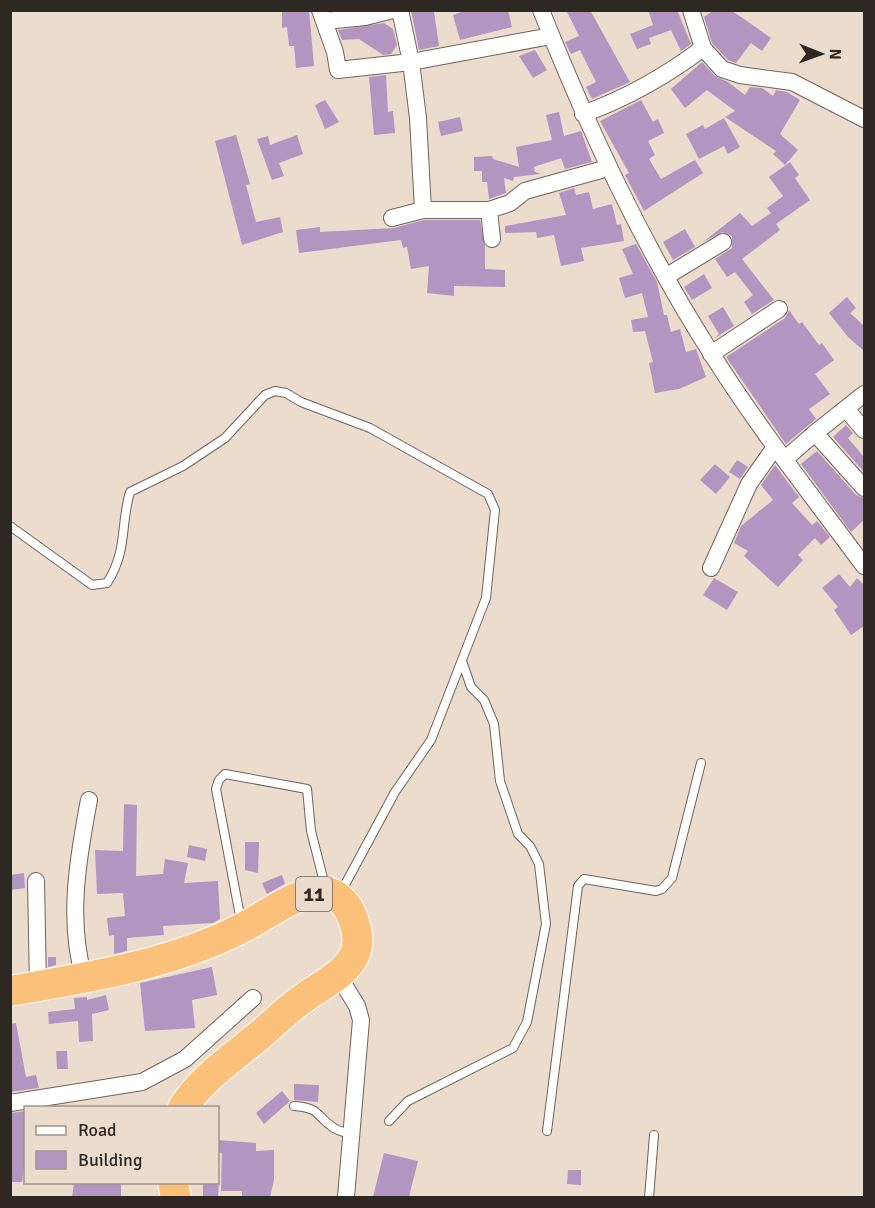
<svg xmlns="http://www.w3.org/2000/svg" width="875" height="1208" font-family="Signika,sans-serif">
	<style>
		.building { fill: #b395c2 }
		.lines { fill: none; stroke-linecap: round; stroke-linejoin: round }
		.lane-casing { stroke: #706357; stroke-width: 10 }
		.street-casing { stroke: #706357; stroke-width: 18 }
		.highway-casing { stroke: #fff; stroke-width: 32 }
		.lane { stroke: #fff; stroke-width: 8 }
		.street { stroke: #fff; stroke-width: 16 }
		.highway { stroke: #fbc17a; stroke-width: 30 }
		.labels { text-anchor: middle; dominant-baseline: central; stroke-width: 4.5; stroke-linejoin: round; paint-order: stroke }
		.shield { fill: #ebdcce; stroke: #675e56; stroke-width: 1.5 }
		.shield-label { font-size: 20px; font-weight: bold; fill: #2e2823 }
	</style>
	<rect width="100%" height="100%" fill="#ebdcce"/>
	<!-- building -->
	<path class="building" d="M282 10H309L314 66 296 68 294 46H289L287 27 282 28Z
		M411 10 434 12 439 46 419 50Z
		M467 10H508L512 27 460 40 453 15Z
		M566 10H590L630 82 592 99 586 87 596 82 580 50 571 54 565 42 579 36Z
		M648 10H677L691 44 681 51 671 30 649 38 651 44 637 49 630 34 653 25Z
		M714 10H731L771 38 762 51 751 43 736 63 728 60 712 43 704 17Z
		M384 23 393 29 397 45 391 54 383 55 359 39 342 40 338 30Z
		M535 50 547 70 533 78 519 56Z
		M702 62 715 76 728 82 745 95 750 87 762 88 773 96 776 90 787 92 800 100 780 134 798 150 785 165 773 154 776 151 725 117 735 111 707 90 685 108 671 89Z
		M386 75 388 112 393 111 395 133 374 135 369 77Z
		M325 100 339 122 325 129 315 105Z
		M641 100 653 122 658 119 664 133 648 141 655 155 649 159 661 179 695 160 703 173 644 211 625 175 629 173 600 121Z
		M559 112 564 136 581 131 592 162 565 169 561 158 534 167 535 172 541 174 514 177 513 181 504 178 506 193 489 199 487 182H482V171H474V157L492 156 493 159 519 167 516 147 552 140 546 115Z
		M460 117 463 131 441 136 438 122Z
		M724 118 740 147 728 154 724 146 699 159 686 134 703 125 705 129Z
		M236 135 250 184 246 185 256 222 280 217 283 232 242 245 215 141Z
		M297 135 303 154 279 163 284 176 272 180 257 139 268 136 270 145Z
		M790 162 799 175 795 178 810 200 776 224 780 230 742 259 774 300 752 314 744 302 753 295 735 272 727 277 715 259 732 248V236L722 232 703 242 740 213 752 226 771 213 767 208 783 196 769 177Z
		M574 188 576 195 589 192 593 209 612 204 617 225 621 224 624 241 581 248 584 261 561 266 554 235 537 238 536 232 505 233V226L566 215 559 193Z
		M424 220H480L485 246V269L505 270V287L454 286V296L427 293 429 266 411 269 407 247 403 248 401 240 299 253 296 230 320 227V232L394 228Z
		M685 229 695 247 673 260 663 242Z
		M636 244 657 282 664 315H667L671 332 680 329 686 352 696 349 706 377 679 389 655 393 649 363 653 362 645 331 633 332 631 320 648 317 642 293 625 298 619 278 633 274 622 249Z
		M704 274 712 288 692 300 684 287Z
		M847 297 856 308 850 313 864 326V351L848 337 829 313Z
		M723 307 734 326 715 338 719 334 708 316Z
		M789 310 799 324 802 322 819 345 822 343 834 360 815 374 830 394 809 409 816 419 786 444 726 357 785 318Z
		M846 425 853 433 848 438 864 457V472L833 437Z
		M817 451 856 495 864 498V520L851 532 801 464Z
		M737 460 748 467 740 479 729 472Z
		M715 464 730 477 716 494 700 480Z
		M775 465 799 497 792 503 812 525 817 521 830 537 821 545 815 538 798 555 803 560 778 587 744 556 748 551 734 543 741 526 773 500 761 485Z
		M839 574 850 587 857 578 864 585V626L851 635 834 610 838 607 822 588Z
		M714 578 738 592 727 610 703 595Z
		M124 804 137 805 136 876 163 874 165 859 188 863 184 883 218 881 220 919 213 923 163 926 164 935 127 938V951L114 954V935L109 936 107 918 125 916 123 893 97 894 95 850 123 851Z
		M245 842H259L258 873 245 870Z
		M189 845 207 849 205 861 187 857Z
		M24 873 25 888 10 890V875Z
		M282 875 285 884 267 894 262 883Z
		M48 957H56V965L48 967Z
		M212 967 217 995 192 1000 195 1028 145 1031 140 983Z
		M106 995 109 1010 92 1014 93 1041 79 1042 78 1021 49 1024 48 1012 75 1009 74 998 87 997V1000Z
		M16 1023 26 1077 36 1075 39 1088 10 1092V1024Z
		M56 1051H67L68 1069H57Z
		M294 1084 319 1085 318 1102 294 1100Z
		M282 1091 290 1101 264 1124 256 1113Z
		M26 1111V1154L22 1182H10V1113Z
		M218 1140 256 1143V1151L274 1150V1180L270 1197H242V1191H221L222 1153 218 1152Z
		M384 1153 418 1161 409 1197H373Z
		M568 1170H581V1185L567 1184Z
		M74 1182H121V1197H72Z
		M203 1182H219L218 1197H203Z"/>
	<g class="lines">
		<!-- lane casing -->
		<g class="lane-casing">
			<path id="lane" d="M10 526 92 585 107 583C128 550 120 526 130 492L183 466 225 438 265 395 275 391 286 393 301 402 370 428 488 494 495 510 486 598 431 740 395 792 341 892
				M241 921 216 789 219 780 225 774 307 789 311 831 325 886
				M294 1106C322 1108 315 1116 334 1128 339 1131 347 1133 352 1135
				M389 1121 408 1101 513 1048 527 1022 546 924 539 864 530 846 518 834 500 781 494 724 484 700 471 687 462 661
				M547 1131 578 886 584 879 656 891 662 889 672 878 701 763
				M649 1198 654 1135"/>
		</g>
		<!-- street casing -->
		<g class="street-casing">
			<path id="street" d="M320 10 335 52 338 70 411 62 551 36
				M400 10 411 62 418 118 423 210
				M541 10C589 130 643 247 713 356 759 429 813 497 864 566
				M691 10 703 48 722 69 740 75 792 82 864 119
				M325 21 365 17 393 10
				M583 114C627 98 666 76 703 48
				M489 210 492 239
				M392 218 423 210H489L510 203 525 191 608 168
				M667 276 723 242
				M711 354 779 309
				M846 409 864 430
				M815 433 864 394
				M785 459 815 433 864 488
				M711 568 749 484 775 447
				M36 881 38 986
				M338 975 357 1006 361 1020 346 1197
				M84 978C67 920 78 858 89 800
				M10 1103 142 1082 185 1059 253 998"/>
		</g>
		<!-- highway casing -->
		<g class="highway-casing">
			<path id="highway" d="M10 991C90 977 170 965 242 928 268 915 295 891 325 892 339 893 349 907 353 919 358 932 360 945 353 958 342 976 320 986 304 998 286 1010 271 1026 255 1039 229 1061 201 1079 183 1108
				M173 1182 176 1198"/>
		</g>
		<!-- lane -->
		<use href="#lane" class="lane"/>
		<!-- street -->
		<use href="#street" class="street"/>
		<!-- highway -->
		<use href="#highway" class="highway"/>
	</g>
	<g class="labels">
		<!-- shield labels -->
		<rect class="shield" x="296" y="877" width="36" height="34" rx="4.5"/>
		<g class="shield-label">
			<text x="314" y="894">11</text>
		</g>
	</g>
	<!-- border -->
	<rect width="875" height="1208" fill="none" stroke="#2e2823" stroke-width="24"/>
	<!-- legend -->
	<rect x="24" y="1106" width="195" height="78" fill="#ebdcce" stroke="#9f948a" stroke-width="1.5"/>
	<rect x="36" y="1126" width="30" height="9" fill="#ffffff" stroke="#9f948a" stroke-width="1.5"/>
	<text x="78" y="1136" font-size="18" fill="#2e2823">Road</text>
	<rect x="36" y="1151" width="30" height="18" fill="#b395c2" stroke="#9f948a" stroke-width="1.5"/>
	<text x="78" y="1166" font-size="18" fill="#2e2823">Building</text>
	<!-- north arrow -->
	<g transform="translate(821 54) rotate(91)" stroke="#ebdcce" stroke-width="4.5" paint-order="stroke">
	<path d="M0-4.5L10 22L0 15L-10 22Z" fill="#2e2823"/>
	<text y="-9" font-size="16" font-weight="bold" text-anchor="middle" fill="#2e2823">N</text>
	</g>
</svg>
